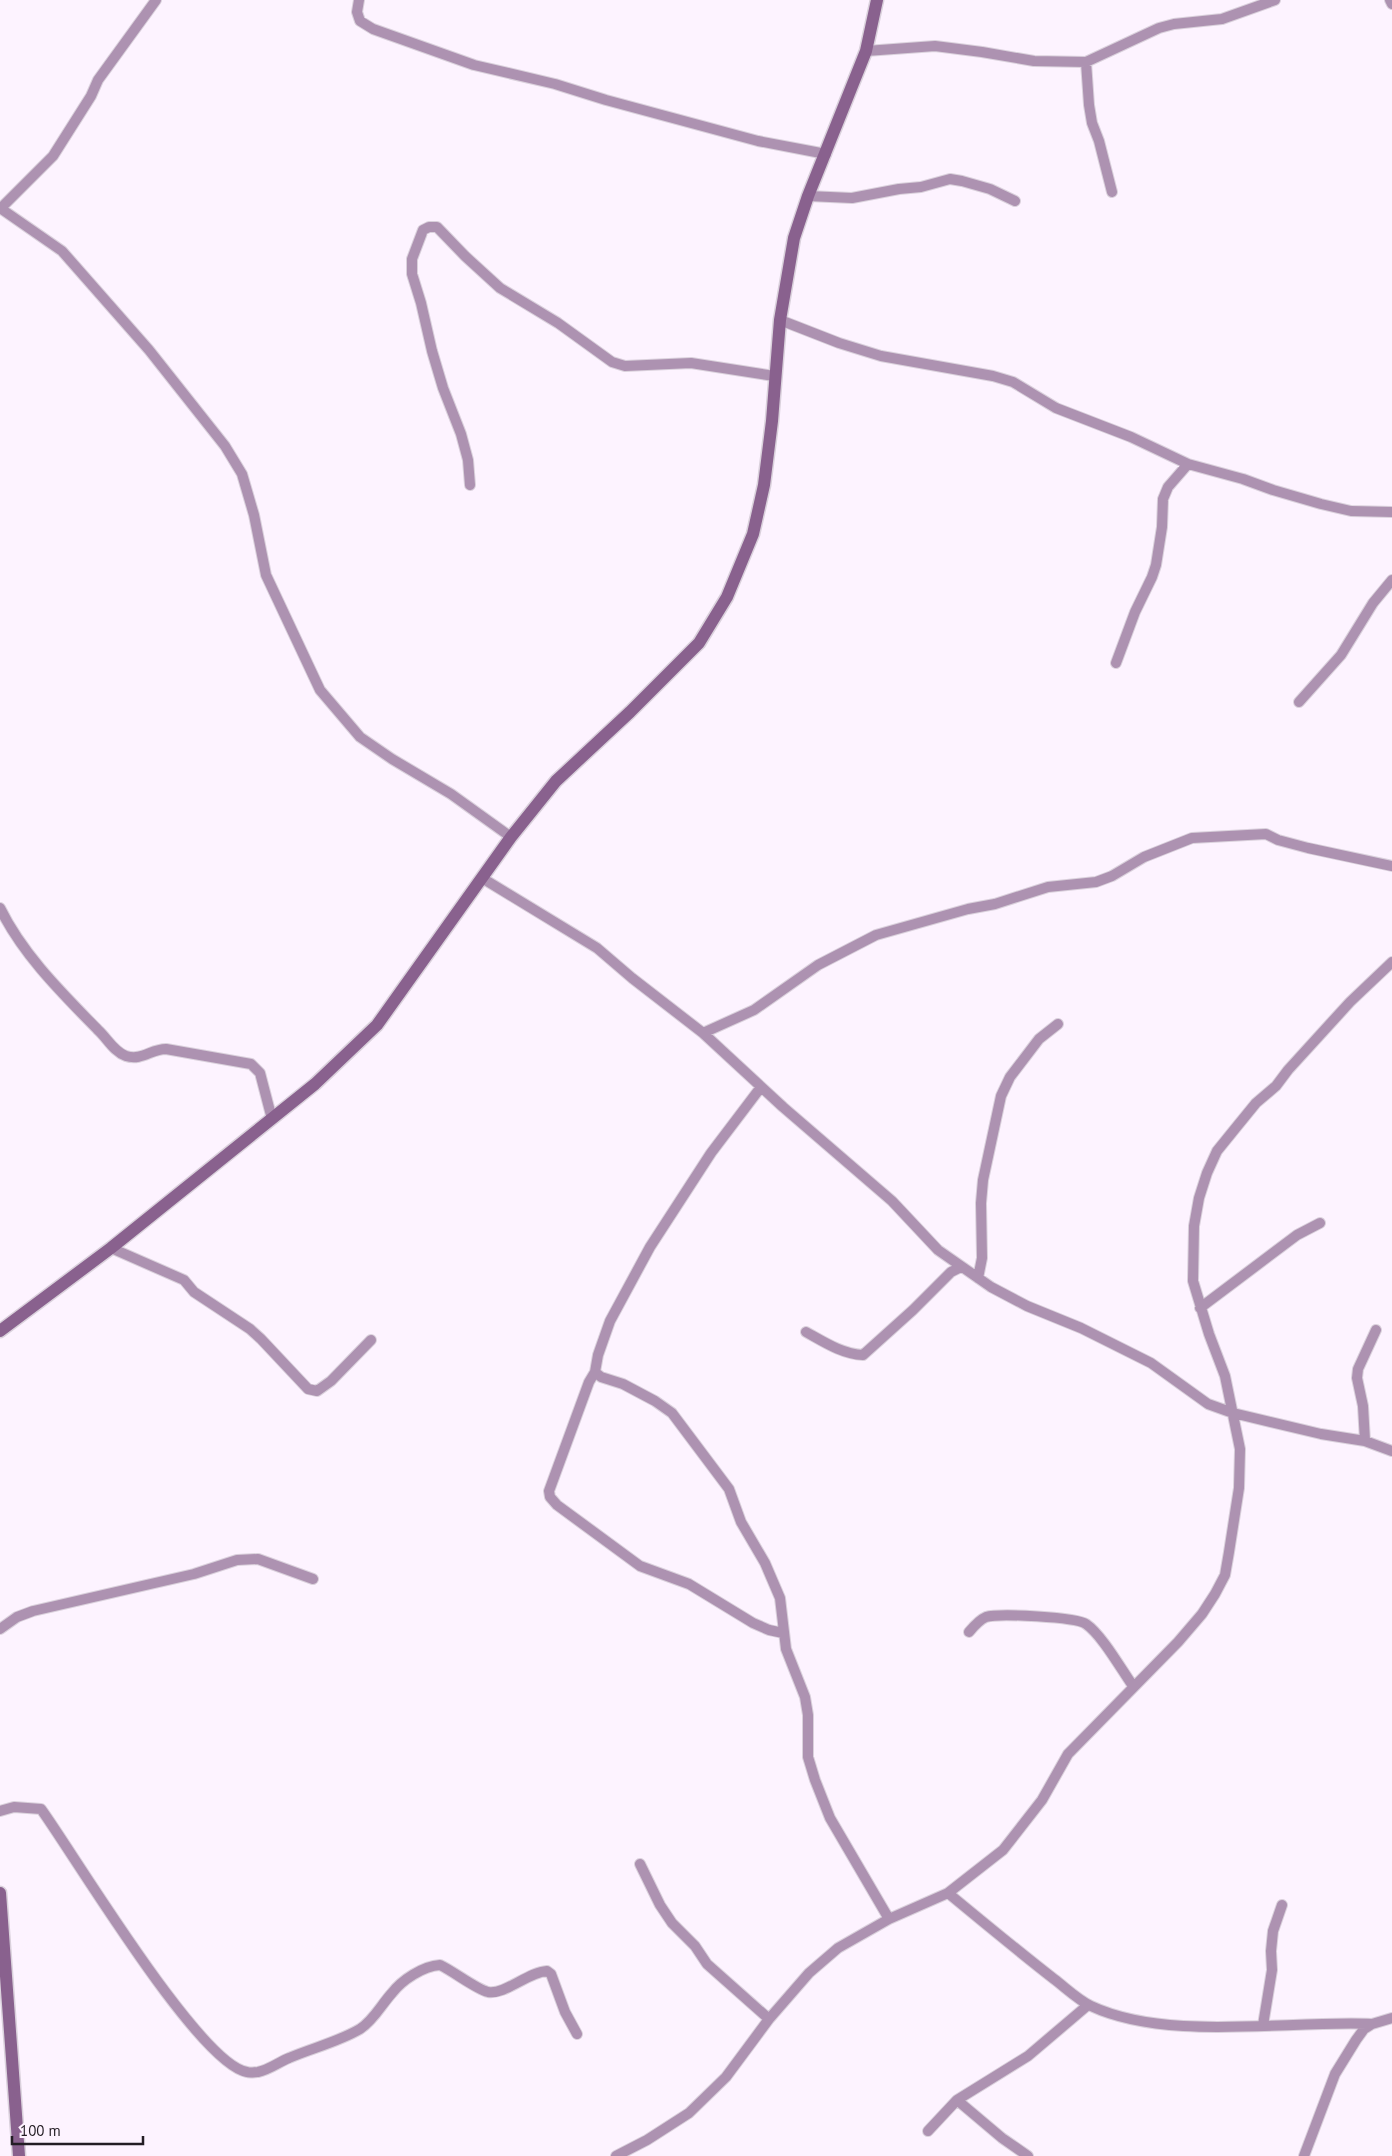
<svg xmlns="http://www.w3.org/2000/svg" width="1392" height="2156" font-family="'PT Sans',sans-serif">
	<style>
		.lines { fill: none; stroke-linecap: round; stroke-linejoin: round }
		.street-casing { stroke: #dad1dc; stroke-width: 12 }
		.secondary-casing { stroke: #dad1dc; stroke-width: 15 }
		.street { stroke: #ad92b1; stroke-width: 10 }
		.secondary { stroke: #89618e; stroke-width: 12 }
	</style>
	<rect width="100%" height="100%" fill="#fdf3ff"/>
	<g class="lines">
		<!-- street casing -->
		<g class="street-casing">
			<path id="street" d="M359 0 357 12 360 21 373 29 474 65 555 84 606 100 758 141 826 154
				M1390 0 1392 4
				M866 51 935 46 982 52 1034 61 1086 62 1159 28 1174 24 1222 19 1275 0
				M1086 62 1089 105 1092 123 1099 141 1112 192
				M808 196 852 198 899 189 921 187 950 179 962 181 990 189 1015 201
				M0 208 62 251 149 350 225 446 242 474 254 515 266 575 320 690 360 737 392 759 451 794 511 837
				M0 209 53 156 91 96 98 80 156 0
				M780 320 839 343 881 356 993 376 1013 382 1056 408 1131 437 1188 464 1243 479 1273 490 1321 504 1351 511 1392 512
				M470 485 468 460 461 434 443 388 432 351 421 303 412 274V259L423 230 429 227H437L465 256 500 288 558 323 612 362 625 366 691 363 774 376
				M1116 663 1135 612 1152 577 1156 565 1162 527 1163 499 1168 487 1188 464
				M1299 702 1341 655 1373 603 1392 580
				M482 878 597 948 632 978 703 1033 783 1107 892 1201 938 1250 991 1287 1027 1306 1081 1328 1151 1363 1208 1404 1233 1413 1321 1434 1365 1441 1392 1451
				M0 908C23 955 62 993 98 1030 107 1038 114 1052 126 1056 142 1061 151 1049 166 1049L251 1064 260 1073 272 1119
				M703 1033 754 1010 818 965 876 935 968 909 995 904 1048 887 1096 882 1112 876 1144 857 1192 838 1266 834 1278 840 1308 848 1392 866
				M761 1087 711 1153 650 1247 610 1321 598 1355 595 1372 589 1382 549 1491 550 1497 557 1505 640 1566 689 1584 753 1623 769 1630 783 1633
				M111 1248 184 1280 194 1292 250 1329 261 1339 308 1389 317 1391 331 1381 371 1340
				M978 1278 982 1258 981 1203 983 1180 1001 1096 1010 1077 1039 1039 1058 1024
				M1200 1308 1297 1235 1320 1223
				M806 1332C824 1342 842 1354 863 1355L913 1310 951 1272 961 1267
				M595 1372 601 1377 623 1384 655 1401 672 1413 729 1489 741 1522 765 1563 780 1598 786 1649 805 1697 808 1715V1757L815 1780 830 1818 889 1919
				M1365 1441 1363 1406 1357 1378 1358 1369 1376 1330
				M0 1629 17 1617 33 1611 194 1574 237 1560 258 1559 313 1579
				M969 1632C974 1626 979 1620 986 1617 999 1613 1076 1617 1086 1624 1102 1635 1121 1669 1133 1686
				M0 1811 14 1807 41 1809C75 1856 199 2064 247 2072 250 2073 255 2072 258 2072 269 2070 279 2062 289 2058 312 2048 338 2042 360 2029 374 2020 381 2005 392 1993 402 1980 423 1966 440 1965 453 1971 476 1989 488 1992 505 1995 528 1972 547 1971L551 1974 565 2012 577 2034
				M640 1864 660 1905 672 1923 695 1946 707 1964 769 2019
				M948 1893C983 1922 1018 1951 1054 1979 1066 1988 1078 2000 1091 2006 1168 2042 1287 2020 1372 2024
				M1263 2025 1272 1970 1271 1951 1273 1931 1282 1905
				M957 2100 1002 2138 1028 2156
				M928 2131 957 2100 1028 2056 1088 2005
				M616 2156 647 2140 689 2113 726 2077 769 2019 809 1973 838 1948 889 1919 948 1893 1003 1850 1042 1800 1068 1754 1178 1642 1202 1614 1215 1594 1225 1575 1229 1552 1239 1488 1240 1449 1225 1376 1209 1334 1193 1281 1194 1226 1199 1198 1207 1173 1217 1151 1234 1130 1256 1103 1276 1086 1288 1070 1350 1002 1392 962
				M1304 2156 1335 2074 1356 2040 1364 2029 1372 2024 1392 2018"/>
		</g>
		<!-- secondary casing -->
		<g class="secondary-casing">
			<path id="secondary" d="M0 1331 111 1248 315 1084 377 1025 511 837 556 781 630 712 699 643 727 597 753 534 764 485 772 421 780 320 794 238 808 196 866 51 877 0
				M0 1893 19 2156"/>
		</g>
		<!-- street -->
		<use href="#street" class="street"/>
		<!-- secondary -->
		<use href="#secondary" class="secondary"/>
	</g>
	<!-- scale -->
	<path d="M12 2136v8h131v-8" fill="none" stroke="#231d24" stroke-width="2.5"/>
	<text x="20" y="2136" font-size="15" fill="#231d24" stroke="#fdf3ff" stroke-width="4" paint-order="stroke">100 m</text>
</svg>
